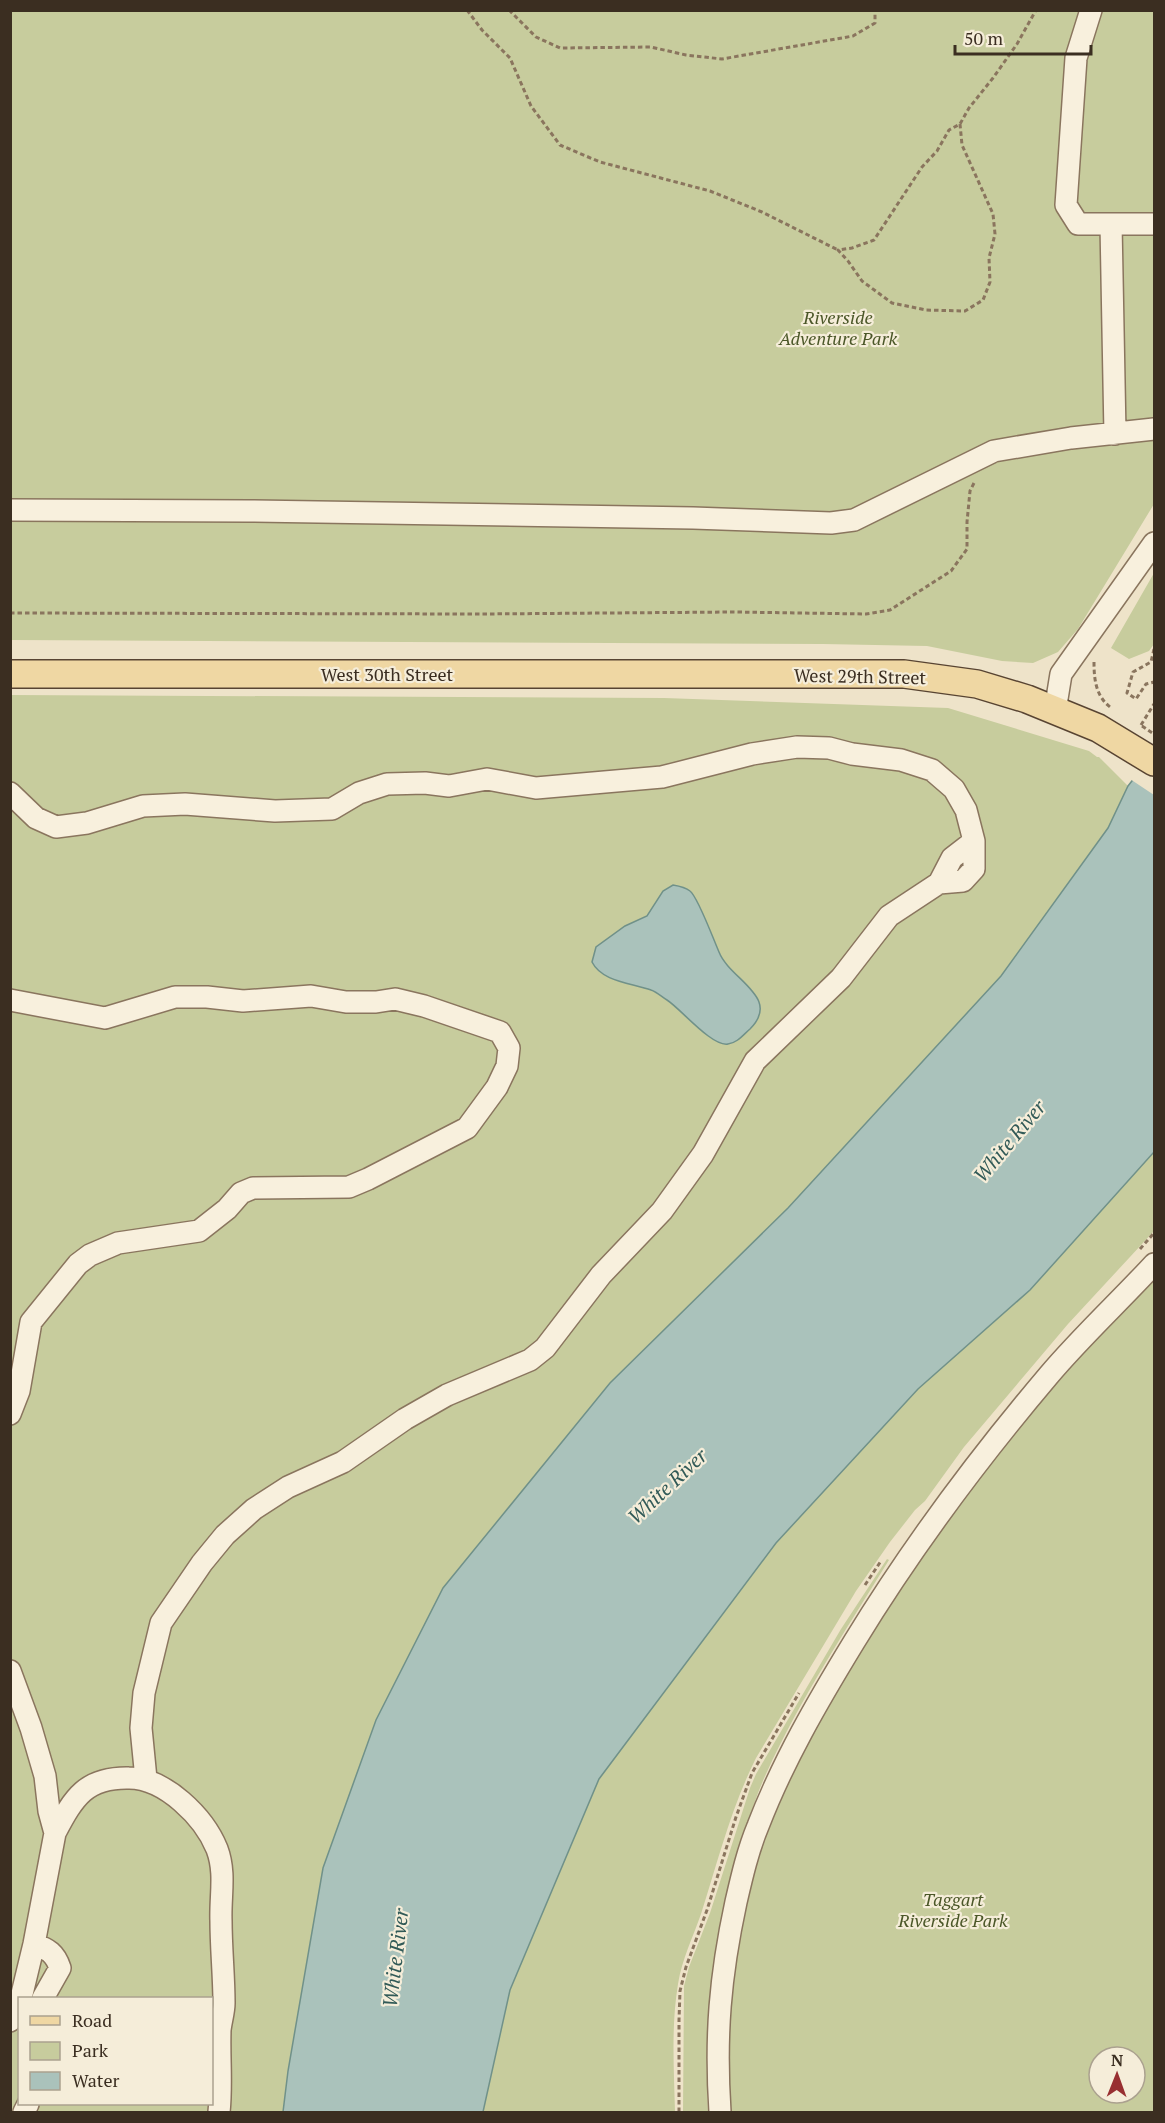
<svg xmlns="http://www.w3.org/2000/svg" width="1165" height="2123" font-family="'PT Serif',serif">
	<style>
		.green { fill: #c7cc9d; fill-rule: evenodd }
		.water { fill: #aac2bb; stroke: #709189; stroke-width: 1.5 }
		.pier { fill: #eee3c9 }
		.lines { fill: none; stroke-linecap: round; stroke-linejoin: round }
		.minor-casing { stroke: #8a755e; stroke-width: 24 }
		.major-casing { stroke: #584432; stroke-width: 30 }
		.path { stroke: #8a755e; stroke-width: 3; stroke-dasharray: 4.5 3; stroke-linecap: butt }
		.minor { stroke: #f8f0dd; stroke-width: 21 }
		.major { stroke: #efd7a3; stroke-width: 27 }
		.labels { text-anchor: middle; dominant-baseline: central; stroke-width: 4.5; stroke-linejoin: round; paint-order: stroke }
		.park-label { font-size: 18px; font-style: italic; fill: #4b5728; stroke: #f5edd9 }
		.street-label { font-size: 18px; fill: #3b2e21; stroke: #f5edd9 }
		.water-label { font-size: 20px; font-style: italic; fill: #315a57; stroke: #f5edd9 }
	</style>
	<rect width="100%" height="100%" fill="#eee3c9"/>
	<!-- green -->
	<path class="green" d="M10 11H1154V504L1078 629 1058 652 1033 663 1002 661 927 646 823 644 11 640Z
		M1154 573V644L1149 651 1129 659 1111 648Z
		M11 695 664 698 948 708 1089 751 1097 757H1099L1128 786 1108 828 1001 976 788 1208 610 1383 323 1868 288 2071 283 2112H11ZM20 1998H212V2104H20Z
		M1154 1152V1231L1068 1324 964 1447 925 1501 915 1510 890 1542 856 1591 756 1758C731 1808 718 1861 701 1914 693 1937 682 1959 678 1984 671 2026 674 2070 675 2112H483L510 1990 599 1779 776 1543 918 1389 1030 1290Z
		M1154 1271V2112H729L727 2100 730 1991 749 1885 763 1840 809 1729 896 1588 970 1484ZM1099 2057H1135V2093H1099Z
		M887 1559 889 1560C846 1630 800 1699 766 1774 757 1793 751 1814 744 1834 714 1925 703 2016 708 2112H683L684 1986 689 1967 710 1913 750 1788 756 1774 841 1629Z"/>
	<!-- water -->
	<path class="water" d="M1154 753V1152L1030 1290 918 1389 776 1543 599 1779 510 1990 483 2112H283L288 2071 323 1868 376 1720 443 1588 610 1383 788 1208 1001 976 1108 828 1128 786Z
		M673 885C679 886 685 887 690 891 698 897 714 941 719 952 730 980 782 997 750 1029 743 1035 737 1043 728 1044 712 1047 681 1009 667 1000 662 997 657 992 651 990 632 983 602 982 592 962L596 947 625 926 647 916 663 891Z"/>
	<!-- pier -->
	<path class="pier" d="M1154 750V795L1130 779Z"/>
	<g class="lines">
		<!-- minor casing -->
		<g class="minor-casing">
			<path id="minor" d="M1091 10 1076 58 1066 205 1078 224H1154
				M1111 224 1115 434
				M10 510 249 511 693 518 831 523 854 520 994 451 1071 438 1154 429
				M1055 711 1061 674 1154 543
				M10 793 36 818 56 827 87 823 143 806 185 804 275 811 332 809 359 793 387 784 425 783 449 786 487 779 536 788 662 777 752 754 797 747 829 748 852 754 901 760 932 770 954 789 966 810 974 841V869L963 881 939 883 889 916 841 978 755 1061 703 1154 662 1211 601 1275 545 1348 530 1360 447 1395 405 1419 343 1462 288 1487 254 1509 225 1535 202 1563 161 1623 144 1693 141 1728 146 1779
				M939 883 952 858 974 841
				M10 1000 105 1018 175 997H207L243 1001 311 996 346 1002H376L395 999 424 1006 500 1032 509 1048 507 1066 497 1087 467 1128 368 1179 349 1187 253 1188 241 1193 227 1209 199 1231 118 1243 90 1255 78 1264 31 1322 19 1391 10 1414
				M10 1671 31 1728 45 1776 49 1811 55 1833 34 1944 21 1998
				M55 1833C74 1797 86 1777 129 1778 165 1778 204 1817 217 1849 226 1873 220 1896 221 1921 221 1948 224 1976 224 2003 224 2012 221 2021 220 2030 219 2058 222 2085 219 2112
				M34 1944C48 1949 55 1953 60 1968L43 1998
				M10 2021 20 2003
				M24 2112 28 2104
				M720 2112C715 2036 720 1976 736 1902 742 1876 748 1850 758 1826 783 1761 818 1701 854 1642 912 1547 977 1460 1049 1375 1082 1336 1120 1301 1154 1264"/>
		</g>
		<!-- major casing -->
		<g class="major-casing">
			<path id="major" d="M10 674H904L977 684 1027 699 1098 728 1154 762"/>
		</g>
		<!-- path -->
		<path class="path" d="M467 10 482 30 510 58 531 106 560 145 600 162 710 191 762 212 838 250
			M509 10 536 37 560 48 651 47 686 55 722 59 853 36 875 23V10
			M960 124 962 145 993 214 995 234 989 258 990 282 983 300 965 311 926 310 892 303 862 281 848 261 838 250 852 248 874 240 922 167 937 151 949 130 960 124 969 108 993 78 1017 44 1036 10
			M10 613 481 614 734 612 866 614 890 610 951 571 967 549V522L970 491 974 483
			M1154 649 1151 662 1133 672 1127 693 1136 699 1146 684 1154 682
			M1094 662C1094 680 1096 696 1110 707
			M1141 725 1154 704
			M1142 726 1154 734
			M1140 1249 1154 1233
			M865 1585 881 1561
			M679 2112V2020L680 1991 686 1967 707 1910 736 1817 752 1773 799 1693"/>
		<!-- minor -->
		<use href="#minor" class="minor"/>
		<!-- major -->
		<use href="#major" class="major"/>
	</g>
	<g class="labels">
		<!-- park labels -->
		<g class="park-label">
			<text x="838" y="317">Riverside<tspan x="838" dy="21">Adventure Park</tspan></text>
			<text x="953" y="1899">Taggart<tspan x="953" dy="21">Riverside Park</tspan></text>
		</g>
		<!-- street labels -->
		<g class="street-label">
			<text x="387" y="674">West 30th Street</text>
			<text transform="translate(860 676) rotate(1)">West 29th Street</text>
		</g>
		<!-- water labels -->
		<g class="water-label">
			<text transform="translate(1009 1141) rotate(-50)">White River</text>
			<text transform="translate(667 1486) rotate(-43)">White River</text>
			<text transform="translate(395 1958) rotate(-83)">White River</text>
		</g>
	</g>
	<!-- border -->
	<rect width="1165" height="2123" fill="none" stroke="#3b2e21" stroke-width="24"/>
	<!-- legend -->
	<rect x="18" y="1997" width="195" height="108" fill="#f5edd9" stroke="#aba18f" stroke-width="1.5"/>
	<rect x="30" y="2016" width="30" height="9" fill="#efd7a3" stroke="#aba18f" stroke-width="1.5"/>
	<text x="72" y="2027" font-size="18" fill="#3b2e21">Road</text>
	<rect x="30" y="2042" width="30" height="18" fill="#c7cc9d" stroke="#aba18f" stroke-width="1.5"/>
	<text x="72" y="2057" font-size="18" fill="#3b2e21">Park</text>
	<rect x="30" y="2072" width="30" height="18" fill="#aac2bb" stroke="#aba18f" stroke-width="1.5"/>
	<text x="72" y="2087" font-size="18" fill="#3b2e21">Water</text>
	<!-- north arrow -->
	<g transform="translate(1117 2075) rotate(1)"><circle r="28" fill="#f5edd9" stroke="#aba18f" stroke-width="1.5"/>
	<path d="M0-4.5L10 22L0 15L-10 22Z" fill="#982f31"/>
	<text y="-9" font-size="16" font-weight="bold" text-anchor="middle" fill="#3b2e21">N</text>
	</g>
	<!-- scale -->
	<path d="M955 45v9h136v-9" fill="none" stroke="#3b2e21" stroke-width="3"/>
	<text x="964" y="45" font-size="18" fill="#3b2e21" stroke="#f5edd9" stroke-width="4.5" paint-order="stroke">50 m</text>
</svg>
